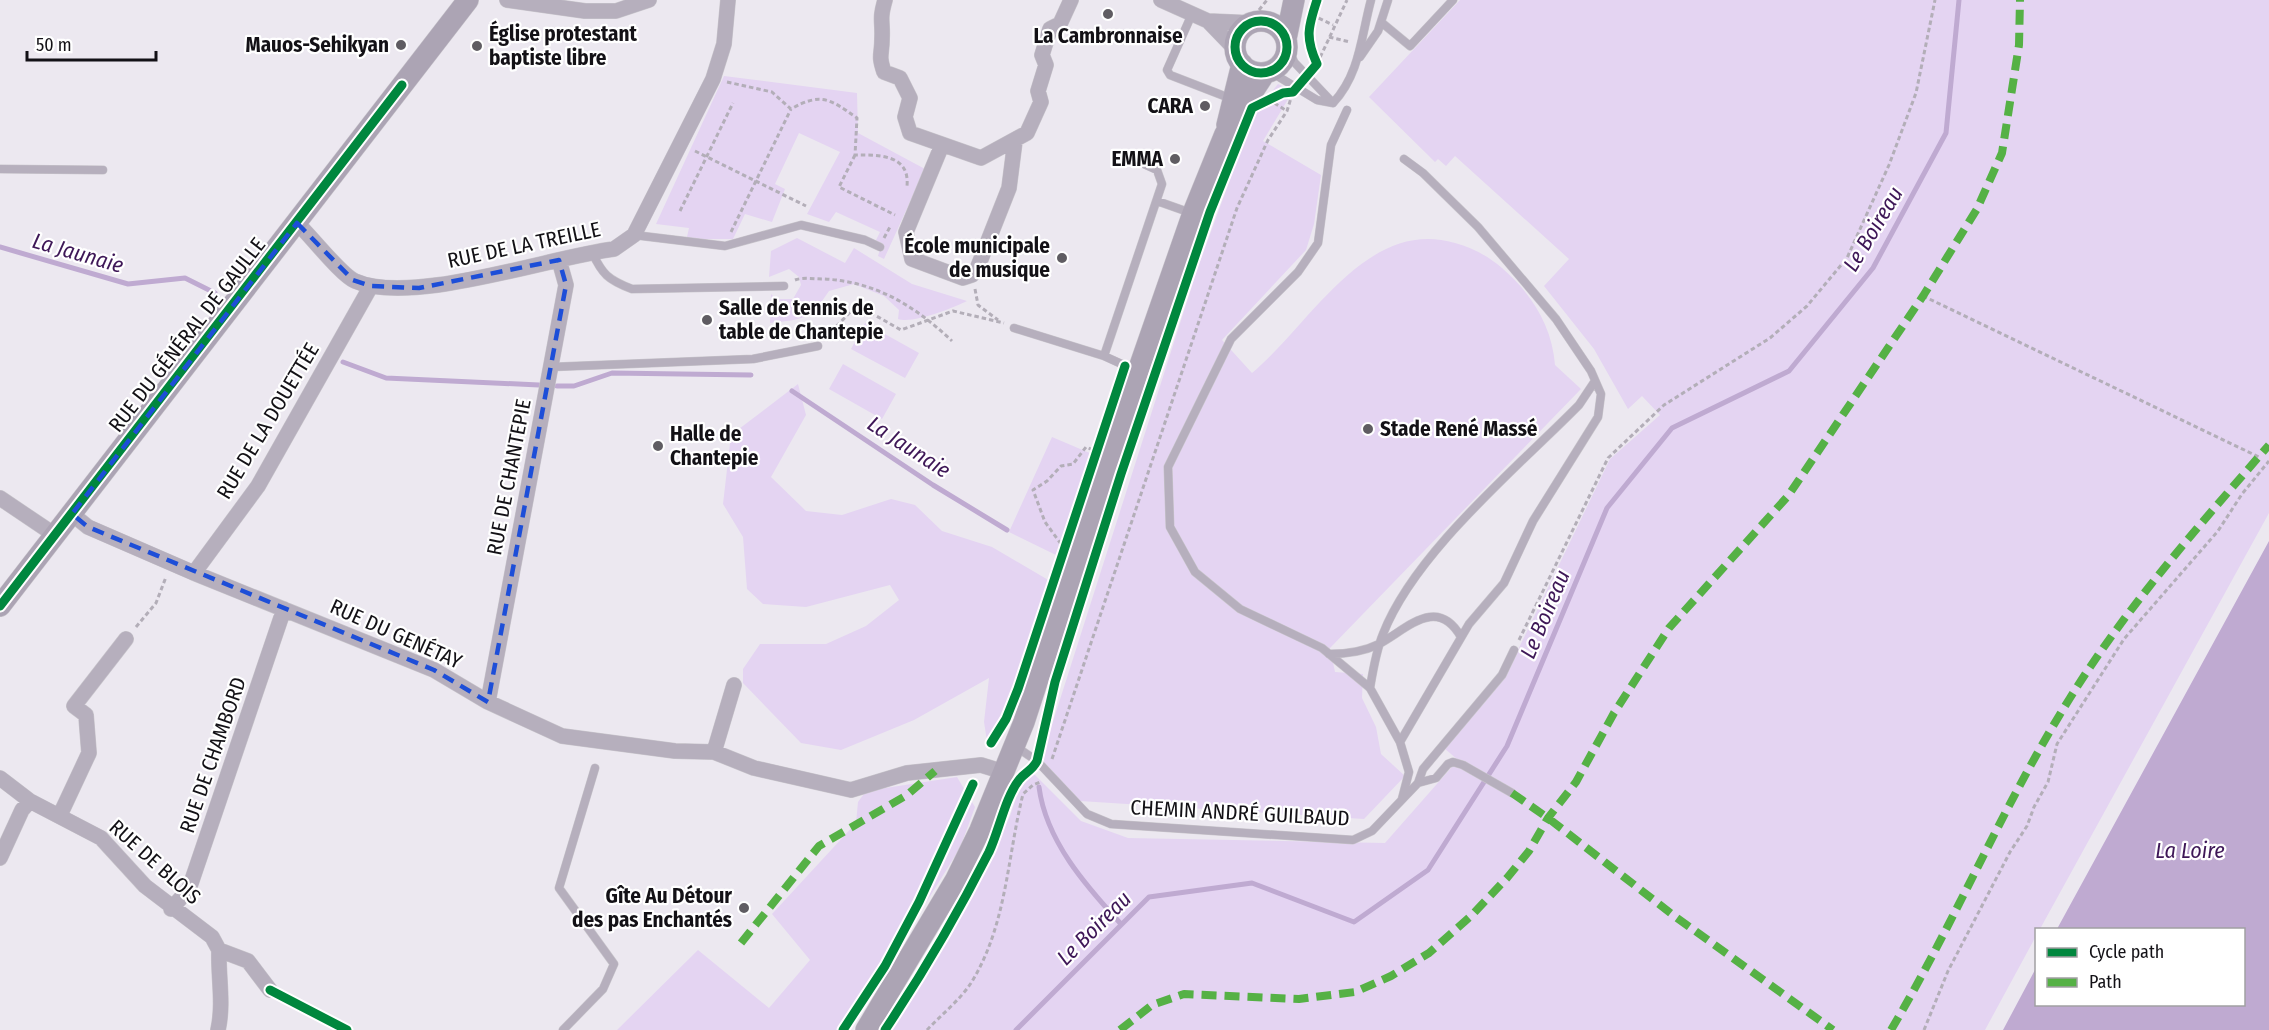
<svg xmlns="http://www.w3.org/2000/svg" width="2269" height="1030" font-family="'Fira Sans Condensed',sans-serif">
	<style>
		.green { fill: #e4d4f2 }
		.water { fill: #bfaad1 }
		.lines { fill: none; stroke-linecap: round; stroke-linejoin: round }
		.stream { stroke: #bfaad1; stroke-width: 5 }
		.lane-casing { stroke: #c9c6cc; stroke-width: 9 }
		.street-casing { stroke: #c9c6cc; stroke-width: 16 }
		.secondary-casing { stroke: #c9c6cc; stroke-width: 22 }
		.path { stroke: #b3aeb8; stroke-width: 3; stroke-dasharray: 4.5 3; stroke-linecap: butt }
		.lane { stroke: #b6afbd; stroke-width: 8 }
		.street { stroke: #b6afbd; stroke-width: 15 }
		.secondary { stroke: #aca4b4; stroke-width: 21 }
		.quiet { stroke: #55b145; stroke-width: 8; stroke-dasharray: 15 8; stroke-linecap: butt }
		.cycleway-casing { stroke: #fff; stroke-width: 13 }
		.cycleway { stroke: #00873e; stroke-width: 9 }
		.marked { fill: none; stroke: #1d4ed8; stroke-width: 4.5; stroke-dasharray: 12 8; stroke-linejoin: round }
		.poi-dot { fill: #5f5c62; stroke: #fff; stroke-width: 2 }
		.labels { text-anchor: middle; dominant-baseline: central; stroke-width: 4.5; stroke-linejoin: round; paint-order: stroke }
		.poi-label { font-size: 21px; font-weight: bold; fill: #131116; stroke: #fff; text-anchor: end }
		.street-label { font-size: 21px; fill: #131116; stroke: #fff }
		.water-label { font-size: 22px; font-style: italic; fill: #3e1757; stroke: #fff }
	</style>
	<rect width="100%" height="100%" fill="#ece8f0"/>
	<!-- green -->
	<path class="green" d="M1460 0H2269V513L2040 929 2036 930V936L1985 1030H888L928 970 983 873 1010 816 1020 786 1034 774 1081 821 1128 838 1385 843 1458 760 1444 748 1504 679 1610 459 1660 415 1642 396 1628 409 1594 349 1544 286 1569 259 1455 156 1446 166 1438 159 1435 162 1369 97Z
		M724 76 857 93 858 133 925 169 884 259 878 256 881 246 875 242 880 232 836 212 829 222 807 214 840 152 799 133 775 184 785 189 772 222 745 214 733 239H691L687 237 689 228 656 224Z
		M1278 84 1293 91 1263 141 1321 175 1314 224 1306 250 1222 340 1252 373C1310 325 1366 217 1455 243 1473 248 1488 256 1502 268 1532 294 1552 326 1555 365L1581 389 1330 648 1335 672 1363 674 1362 698 1376 727 1381 754 1405 776 1364 819 1080 801 1041 759 1198 267 1254 114Z
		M797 238 845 263 854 248 912 284 967 301C953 308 913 324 898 319L899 310 884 296 854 284 829 291C810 320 804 319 770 323L771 294 776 299H793L801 285 799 277 789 269 769 277 771 251Z
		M865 323 919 353 905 378 851 349Z
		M843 364 896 394 882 419 829 389Z
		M798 384 806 415 771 477 806 511 842 515 891 499 915 505 942 531 992 547 1050 581 1001 719 987 741 984 722 989 678 914 720 841 750 801 743 743 683V669L760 644H826L866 626 899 600 890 585 806 607 763 604 747 589 743 537 723 504 731 435Z
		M1052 437 1092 454 1056 555 1009 532Z
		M957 777 975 807 960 848 847 1030H617L698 950 769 1008 810 960 772 914 856 823 858 802 866 791Z"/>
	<!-- water -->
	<path class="water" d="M2269 541V1030H2003L2036 968V1004H2244V930L2057 929Z"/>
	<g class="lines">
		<!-- stream -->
		<path class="stream" d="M0 247 128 284 185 278 215 293
			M343 362 386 378 539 385
			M557 386H574L612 373 751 375
			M792 391 933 485 1007 530
			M1039 787C1046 841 1086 886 1121 924
			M1016 1030 1149 897 1252 883 1354 922 1428 870 1507 746 1607 508 1672 428 1789 371 1873 268 1946 133 1959 0"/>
		<!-- lane casing -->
		<g class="lane-casing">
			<path id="lane" d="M1192 14 1167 70 1170 75 1232 99
				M1381 22 1410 46 1453 0
				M1287 44 1294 62 1333 103
				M1360 57 1378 31 1388 0
				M1269 71 1317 100 1333 103
				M1333 103C1360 74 1361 37 1371 0
				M1347 110 1331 145 1318 243 1298 272 1231 339 1168 467 1170 527 1195 572 1240 609 1322 648 1370 688 1400 742
				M0 169 103 170
				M1157 201 1191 213
				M634 235 725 246 801 225 865 240 880 247
				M592 252C602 274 608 280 632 289L784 286
				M1014 328 1104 356 1137 371
				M1104 356 1162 184 1157 170 1124 155
				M551 367 753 359 818 346
				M1329 654C1347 654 1363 652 1379 644 1407 629 1437 595 1461 637
				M1370 688C1373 670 1376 651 1383 634 1415 552 1517 468 1579 405L1595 381
				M1015 746 1037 761 1087 814 1111 824 1353 840 1372 831 1418 783 1436 778 1448 764 1453 762 1463 765 1512 793
				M1418 783 1423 769 1502 675 1514 650
				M1402 799 1409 772 1400 742 1469 624 1504 583 1533 521 1598 417 1601 394 1591 371 1556 319 1478 227 1423 173 1404 159
				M563 1030 603 989 614 964 559 888 595 768"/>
		</g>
		<!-- street casing -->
		<g class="street-casing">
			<path id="street" d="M507 0 585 11H616L649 0
				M885 0C879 21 883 20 882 39 882 56 878 54 884 72L900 78 910 98 905 117 910 133 981 158 1027 133 1041 102 1038 91 1046 65 1042 55 1050 29 1060 24 1071 0
				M1161 0 1208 21 1236 50
				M1208 21 1253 23
				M942 145 906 232 912 259 963 278 972 275 977 269 1009 188 1015 141
				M297 223C311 236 341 275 355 281 411 306 550 257 614 249L634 235 713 79 724 44 728 0
				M0 498 55 535
				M72 514 88 527 194 573 434 670 488 702 562 736 675 751 714 752 754 768 851 790 907 773 981 765 1004 772
				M194 573 258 486 371 286
				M488 702 566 285 559 260
				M714 752 734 685
				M0 778 30 801 101 838 145 886 212 937 219 950 248 961 270 990
				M60 815 89 753 86 715 74 706 126 639
				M0 858 22 810 30 801
				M171 909 189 889 284 609
				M218 1030C224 1003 218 977 219 950"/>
		</g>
		<!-- secondary casing -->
		<g class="secondary-casing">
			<path id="secondary" d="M1235 47a26 26 0 1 1 52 0a26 26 0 1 1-52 0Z
				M1286 39 1294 0
				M1227 125 1242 64
				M0 606 468 0
				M866 1030 955 881 980 830 1024 722 1138 371 1193 213 1225 134 1265 73"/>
		</g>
		<!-- path -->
		<path class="path" d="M1259 10 1267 0
			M1312 15 1333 25
			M1329 37 1350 42
			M1317 64 1347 0
			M727 82 772 92 791 109C821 92 830 99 857 118L855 155C878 155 910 154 907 186
			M1268 99 1287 111
			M695 151 806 206
			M855 155 839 187 895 215
			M680 211 733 103
			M731 232 791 109
			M884 238 891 225
			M795 280C803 277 814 279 823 279 875 281 915 306 952 341
			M975 289 978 305 998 320
			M1923 296 2259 457
			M826 337 857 305 901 330 953 311 1004 323
			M1061 544 1045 522 1033 490 1047 481 1061 466 1073 464 1086 447 1093 450
			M136 627 156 603 166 577
			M1519 640 1608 458 1664 405 1770 338 1807 306 1847 258 1889 165 1916 93 1935 0
			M1052 759 1237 208 1268 140 1287 111 1291 98
			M927 1030C941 1015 960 1000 971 983 1007 925 1007 858 1023 794L1033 785 1040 782
			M1924 1030 1948 971 2010 852 2027 826 2034 807 2048 782 2057 744 2124 639 2218 531 2242 494 2269 461"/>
		<!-- lane -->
		<use href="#lane" class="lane"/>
		<!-- street -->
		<use href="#street" class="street"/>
		<!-- secondary -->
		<use href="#secondary" class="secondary"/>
		<!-- quiet -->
		<path class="quiet" d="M1512 793 1548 818 1673 915 1833 1030
			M741 943 819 846 907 795 935 771
			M1120 1030 1152 1005 1184 994 1299 999 1355 992 1391 976 1429 953 1471 916 1507 878 1529 851 1548 818 1576 782 1614 713 1669 628 1788 496 1923 296 1977 209 2002 153 2019 45 2020 0
			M1891 1030C1955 922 2003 805 2070 698 2127 606 2199 526 2269 445"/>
		<!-- cycleway casing -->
		<g class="cycleway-casing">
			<path id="cycleway" d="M1235 47a26 26 0 1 1 52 0a26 26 0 1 1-52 0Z
				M0 606 402 85
				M991 743 1006 719 1018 689 1125 366
				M270 990 347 1030
				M843 1030 885 966 919 902 973 784
				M885 1030C923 973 958 913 989 852 999 831 1005 798 1019 780 1025 772 1032 771 1037 761L1055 682 1121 474 1210 212 1252 108 1283 93 1293 92 1317 64C1305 38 1308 27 1317 0"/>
		</g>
		<!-- cycleway -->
		<use href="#cycleway" class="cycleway"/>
	</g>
	<!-- marked area -->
	<path class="marked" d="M297 223 353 280 371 286 419 288 559 260 566 285 488 702 434 670 88 527 72 514Z"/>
	<!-- markers -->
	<g class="poi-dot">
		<circle cx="1108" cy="14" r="6"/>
		<circle cx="401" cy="45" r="6"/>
		<circle cx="477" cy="46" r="6"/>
		<circle cx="1205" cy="106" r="6"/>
		<circle cx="1175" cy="159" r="6"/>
		<circle cx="1062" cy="258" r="6"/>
		<circle cx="707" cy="320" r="6"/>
		<circle cx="1368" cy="429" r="6"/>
		<circle cx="658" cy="446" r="6"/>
		<circle cx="744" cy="908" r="6"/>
	</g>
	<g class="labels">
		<!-- poi labels -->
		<g class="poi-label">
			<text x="489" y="34" text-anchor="start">Église protestant<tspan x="489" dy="24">baptiste libre</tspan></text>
			<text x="1108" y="36" text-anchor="middle">La Cambronnaise</text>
			<text x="389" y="45">Mauos-Sehikyan</text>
			<text x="1193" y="106">CARA</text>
			<text x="1163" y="159">EMMA</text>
			<text x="1050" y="246">École municipale<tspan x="1050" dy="24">de musique</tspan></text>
			<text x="719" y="308" text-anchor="start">Salle de tennis de<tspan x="719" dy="24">table de Chantepie</tspan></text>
			<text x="1380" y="429" text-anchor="start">Stade René Massé</text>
			<text x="670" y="434" text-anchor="start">Halle de<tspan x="670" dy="24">Chantepie</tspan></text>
			<text x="732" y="896">Gîte Au Détour<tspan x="732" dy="24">des pas Enchantés</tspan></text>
		</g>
		<!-- street labels -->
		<g class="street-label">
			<text transform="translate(524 245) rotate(-12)">RUE DE LA TREILLE</text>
			<text transform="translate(187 335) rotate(-52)">RUE DU GÉNÉRAL DE GAULLE</text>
			<text transform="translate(268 421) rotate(-59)">RUE DE LA DOUETTÉE</text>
			<text transform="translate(509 477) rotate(-79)">RUE DE CHANTEPIE</text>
			<text transform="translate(396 634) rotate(24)">RUE DU GENÉTAY</text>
			<text transform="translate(213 755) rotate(-71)">RUE DE CHAMBORD</text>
			<text transform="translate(1240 813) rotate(3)">CHEMIN ANDRÉ GUILBAUD</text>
			<text transform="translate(155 862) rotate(42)">RUE DE BLOIS</text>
		</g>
		<!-- water labels -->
		<g class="water-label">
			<text transform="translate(1873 229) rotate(-59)">Le Boireau</text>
			<text transform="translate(78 253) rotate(16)">La Jaunaie</text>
			<text transform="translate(909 447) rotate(33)">La Jaunaie</text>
			<text transform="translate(1545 614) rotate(-67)">Le Boireau</text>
			<text x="2190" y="850">La Loire</text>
			<text transform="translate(1094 928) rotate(-45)">Le Boireau</text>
		</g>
	</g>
	<!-- legend -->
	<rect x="2035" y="928" width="210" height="78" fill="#ffffff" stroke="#a1a0a2" stroke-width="1.5"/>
	<rect x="2047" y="948" width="30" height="9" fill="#00873e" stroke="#a1a0a2" stroke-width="1.5"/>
	<text x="2089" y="958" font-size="18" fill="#131116">Cycle path</text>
	<rect x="2047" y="978" width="30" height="9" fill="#55b145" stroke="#a1a0a2" stroke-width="1.5"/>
	<text x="2089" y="988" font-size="18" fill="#131116">Path</text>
	<!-- scale -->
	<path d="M27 51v9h129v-9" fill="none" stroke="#131116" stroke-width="3"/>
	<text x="36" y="51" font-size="18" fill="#131116" stroke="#ffffff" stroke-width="4.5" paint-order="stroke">50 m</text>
</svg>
